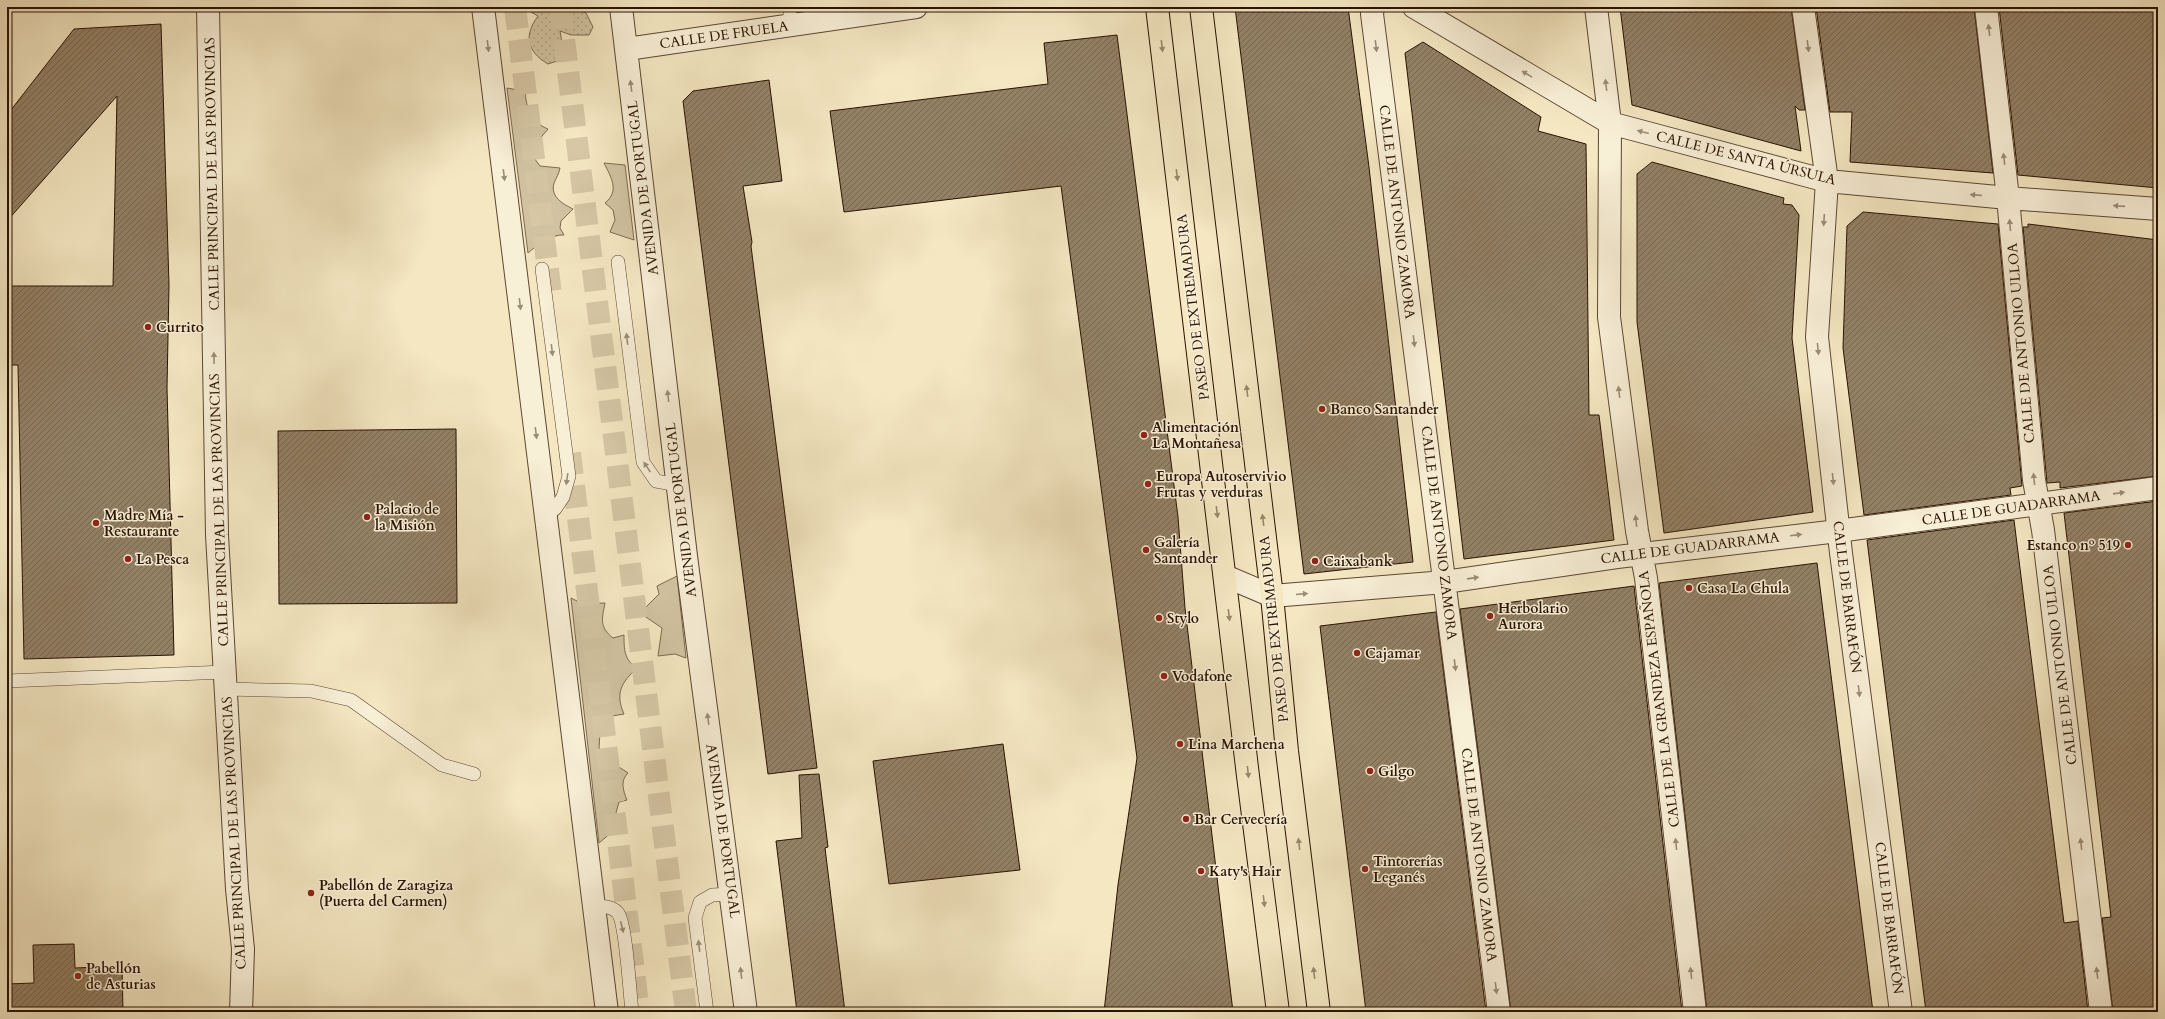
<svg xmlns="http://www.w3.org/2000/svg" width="2165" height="1019" font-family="Cardo,serif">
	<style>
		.grass { fill: url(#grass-dots); stroke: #7d6a52 }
		.garden { fill: #d1c3a1; stroke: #7d6a52 }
		.building { fill: url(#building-hatch); stroke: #291202 }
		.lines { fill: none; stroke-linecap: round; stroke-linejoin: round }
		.motorway-tunnel { stroke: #d6c7a5; stroke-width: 22; stroke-dasharray: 22 11; stroke-linecap: butt }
		.service-casing { stroke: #5c4732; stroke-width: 14 }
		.minor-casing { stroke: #5c4732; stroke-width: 24 }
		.primary-casing { stroke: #291202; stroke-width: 24 }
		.service { stroke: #f8efd7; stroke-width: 13 }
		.minor { stroke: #f8efd7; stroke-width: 22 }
		.primary { stroke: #f4e7c2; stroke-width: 22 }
		.oneway { fill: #9b8c77 }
		.oneway2 { fill: #99876c }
		.poi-dot { fill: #8f2418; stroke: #f8efd7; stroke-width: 1.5 }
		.labels { text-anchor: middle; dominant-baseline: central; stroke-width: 3; stroke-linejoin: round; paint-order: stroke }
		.street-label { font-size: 14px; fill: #291202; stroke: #f8efd7 }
		.poi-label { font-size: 14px; font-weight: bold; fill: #291202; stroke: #f8efd7; text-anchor: start }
	</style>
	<defs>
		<pattern id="grass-dots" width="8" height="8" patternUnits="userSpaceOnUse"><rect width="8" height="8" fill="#d1c3a1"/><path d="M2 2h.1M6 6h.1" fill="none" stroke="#b3a689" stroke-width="1.8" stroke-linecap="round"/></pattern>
		<pattern id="building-hatch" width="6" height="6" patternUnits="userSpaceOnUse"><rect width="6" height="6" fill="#938166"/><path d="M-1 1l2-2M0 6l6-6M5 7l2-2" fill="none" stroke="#786852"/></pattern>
	</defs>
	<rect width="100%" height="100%" fill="#f4e7c2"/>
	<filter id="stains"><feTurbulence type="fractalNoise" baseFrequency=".005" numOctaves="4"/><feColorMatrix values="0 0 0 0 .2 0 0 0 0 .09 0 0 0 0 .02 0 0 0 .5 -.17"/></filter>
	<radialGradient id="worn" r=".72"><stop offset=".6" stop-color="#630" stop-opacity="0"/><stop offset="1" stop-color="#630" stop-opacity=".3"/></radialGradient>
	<!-- grass -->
	<path class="grass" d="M522 7H571L586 13 593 27 589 35H571L560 31 563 49 557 61 548 64C526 51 524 35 538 16Z"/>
	<!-- garden -->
	<path class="garden" d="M525 87C525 105 530 122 548 129L537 142 532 155 540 166 560 168C559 174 556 178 554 183 550 197 563 204 573 209L561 221 560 228 564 235C552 234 537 245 528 253L507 88 518 90Z
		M604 163 625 165 634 240 610 232 615 220 613 210 605 203C620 191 611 177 604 163Z
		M677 576 686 658 675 654 658 656 662 628 640 613 659 594 657 586Z
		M571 598 583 604 605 603C602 619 599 627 613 638L624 635C624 649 624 660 637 668 621 683 615 693 624 714L612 716 600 732 599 748 610 761 628 773C620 781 623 790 627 800L619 802 616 813 621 830 612 832 599 843Z"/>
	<!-- building -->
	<path class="building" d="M1235 7H1348L1369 167 1413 562 1304 574Z
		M1620 7H1791L1805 110H1799L1795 106 1801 151 1632 105Z
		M1816 7H1974L1993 173 1850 162 1852 112H1830Z
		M1999 7H2158V188L2018 175Z
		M161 24 169 285 167 388 174 655 24 659 18 365H7V286H113L117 96 7 221V115L74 29Z
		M1117 35 1178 517 1185 608 1233 1012H1104L1118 885 1137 758 1061 186 844 212 830 111 1048 84 1044 43Z
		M1423 42 1541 117 1538 131 1586 144 1589 415H1599L1614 540 1464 559 1405 53Z
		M769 80 782 181 743 186 752 242 751 246 817 768 768 774 683 101 693 91Z
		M1652 162 1784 198 1783 204 1792 205 1799 215 1792 338 1813 512 1664 533 1637 322V174Z
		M1863 212 1998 224 2022 486 2010 488 2011 495 1864 515 1843 348 1847 226Z
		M2028 224 2158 240V476L2060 488V482L2047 483 2023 227H2028Z
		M456 429 457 603 279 604 278 431Z
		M2158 501V1012H2113L2102 918 2111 917 2064 513Z
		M2014 520 2064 923 2078 921 2088 1012H1926L1867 540Z
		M1817 563 1873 1012H1707L1659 583Z
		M1634 586 1682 1012H1511L1460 609Z
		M1436 612 1486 1012H1366L1320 626Z
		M1003 744 1020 870 889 884 873 761Z
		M819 774 828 847 825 848 845 1012H797L776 841 802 838 799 775Z
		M74 944 75 968 122 966 123 1012H7V984L34 983 33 945Z"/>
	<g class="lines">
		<!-- motorway-tunnel -->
		<path class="motorway-tunnel" d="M515 7 551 294
			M560 7 686 1012
			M570 453 639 1012"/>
		<!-- service casing -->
		<g class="service-casing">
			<path id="service" d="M790 7V25
				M618 262 643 462 656 481 678 485
				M542 269 569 476 563 497 555 509 546 511
				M7 681 225 672
				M226 689 311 691 351 700 442 765 474 774
				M595 907C602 906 612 906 618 913 626 924 630 995 632 1012
				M707 1012 695 918 700 902 712 895 732 894"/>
		</g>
		<!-- minor casing -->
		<g class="minor-casing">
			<path id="minor" d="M208 7 217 535 237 889 243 949 241 1012
				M483 7 607 1012
				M621 7 686 556 746 1012
				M1373 7 1372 14 1499 1012
				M1414 7 1610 123 1827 181 2008 198 2158 209
				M1596 7 1610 123 1609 317 1637 531 1646 578 1695 1012
				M1803 7 1827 181 1817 337 1841 553 1901 1012
				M1986 7 2008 198 2034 480 2043 530 2101 1012
				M627 49 916 7
				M1225 576 1272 596 1445 582 1617 557 1838 531 2158 488"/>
		</g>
		<!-- primary casing -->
		<g class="primary-casing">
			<path id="primary" d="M1157 7 1248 776 1278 1012
				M1201 7 1272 596 1287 751 1319 1012"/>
		</g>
		<!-- service -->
		<use href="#service" class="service"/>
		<!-- minor -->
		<use href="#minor" class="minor"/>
		<!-- primary -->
		<use href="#primary" class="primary"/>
	</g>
	<!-- one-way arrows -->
	<defs><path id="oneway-solid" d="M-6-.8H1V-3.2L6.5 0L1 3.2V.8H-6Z"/></defs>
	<g class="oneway">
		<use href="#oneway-solid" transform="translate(1989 30) rotate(-97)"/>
		<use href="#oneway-solid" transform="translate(488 46) rotate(83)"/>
		<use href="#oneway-solid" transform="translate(1376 46) rotate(83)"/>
		<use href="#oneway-solid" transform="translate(1808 46) rotate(82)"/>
		<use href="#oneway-solid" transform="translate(1527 74) rotate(-149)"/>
		<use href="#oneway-solid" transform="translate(1606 85) rotate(-97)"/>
		<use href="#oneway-solid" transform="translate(631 86) rotate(-97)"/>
		<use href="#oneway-solid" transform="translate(1643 132) rotate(-165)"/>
		<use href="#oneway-solid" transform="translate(2004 159) rotate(-97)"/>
		<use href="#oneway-solid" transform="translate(504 175) rotate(83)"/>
		<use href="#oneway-solid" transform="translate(1976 195) rotate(-175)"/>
		<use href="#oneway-solid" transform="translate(2119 206) rotate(-176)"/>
		<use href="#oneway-solid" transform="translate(1824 220) rotate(94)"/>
		<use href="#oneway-solid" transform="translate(2010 225) rotate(-95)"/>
		<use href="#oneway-solid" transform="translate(520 304) rotate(83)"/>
		<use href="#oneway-solid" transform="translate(627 339) rotate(-97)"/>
		<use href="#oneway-solid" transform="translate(1414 341) rotate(83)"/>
		<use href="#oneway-solid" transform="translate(1818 349) rotate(84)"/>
		<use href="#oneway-solid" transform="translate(552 350) rotate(83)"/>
		<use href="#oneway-solid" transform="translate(214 358) rotate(-91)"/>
		<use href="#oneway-solid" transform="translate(1619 392) rotate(-97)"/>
		<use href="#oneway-solid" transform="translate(668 396) rotate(-97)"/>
		<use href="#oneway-solid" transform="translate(536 433) rotate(83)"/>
		<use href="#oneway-solid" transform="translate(647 467) rotate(-124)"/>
		<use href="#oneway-solid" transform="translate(567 479) rotate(98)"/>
		<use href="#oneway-solid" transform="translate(1833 479) rotate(84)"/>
		<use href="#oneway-solid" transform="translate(2034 479) rotate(-96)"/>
		<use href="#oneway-solid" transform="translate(2119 493) rotate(-8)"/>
		<use href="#oneway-solid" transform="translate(1636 521) rotate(-97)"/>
		<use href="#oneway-solid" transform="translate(1796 535) rotate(-7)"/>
		<use href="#oneway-solid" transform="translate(1473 578) rotate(-8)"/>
		<use href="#oneway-solid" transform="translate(1302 594) rotate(-5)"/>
		<use href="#oneway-solid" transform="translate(1455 665) rotate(83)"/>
		<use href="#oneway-solid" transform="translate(1859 691) rotate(83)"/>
		<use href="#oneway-solid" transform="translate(708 719) rotate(-98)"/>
		<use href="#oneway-solid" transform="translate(1676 844) rotate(-96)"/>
		<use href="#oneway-solid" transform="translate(2081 844) rotate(-97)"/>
		<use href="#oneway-solid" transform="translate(622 927) rotate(76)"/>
		<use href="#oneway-solid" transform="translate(699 946) rotate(-97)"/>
		<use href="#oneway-solid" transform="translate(741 973) rotate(-97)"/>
		<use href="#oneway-solid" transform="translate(1691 973) rotate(-96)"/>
		<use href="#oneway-solid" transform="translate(2097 973) rotate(-97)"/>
		<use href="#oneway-solid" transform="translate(1496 988) rotate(83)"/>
	</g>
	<g class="oneway2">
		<use href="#oneway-solid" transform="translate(1162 46) rotate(83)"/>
		<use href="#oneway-solid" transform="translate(1177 175) rotate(83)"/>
		<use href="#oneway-solid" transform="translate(1247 391) rotate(-97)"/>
		<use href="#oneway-solid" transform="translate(1217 512) rotate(83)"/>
		<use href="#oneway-solid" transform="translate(1263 520) rotate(-97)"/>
		<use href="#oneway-solid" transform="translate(1229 615) rotate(83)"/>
		<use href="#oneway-solid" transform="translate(1248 772) rotate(84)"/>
		<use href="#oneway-solid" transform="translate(1299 844) rotate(-97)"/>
		<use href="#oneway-solid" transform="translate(1264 901) rotate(83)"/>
		<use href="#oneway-solid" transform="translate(1314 973) rotate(-97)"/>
	</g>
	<!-- markers -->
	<g class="poi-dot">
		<circle cx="148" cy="327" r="4"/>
		<circle cx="1322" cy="409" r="4"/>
		<circle cx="1144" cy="435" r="4"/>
		<circle cx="1148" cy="484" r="4"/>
		<circle cx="367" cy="517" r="4"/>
		<circle cx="96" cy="523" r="4"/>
		<circle cx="2128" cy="545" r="4"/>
		<circle cx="1146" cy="550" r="4"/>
		<circle cx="128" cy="559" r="4"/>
		<circle cx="1315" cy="561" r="4"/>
		<circle cx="1689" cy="588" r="4"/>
		<circle cx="1490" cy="616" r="4"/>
		<circle cx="1159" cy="618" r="4"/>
		<circle cx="1357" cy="653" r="4"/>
		<circle cx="1164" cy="676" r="4"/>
		<circle cx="1180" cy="744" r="4"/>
		<circle cx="1370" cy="771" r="4"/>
		<circle cx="1186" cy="819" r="4"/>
		<circle cx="1365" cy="869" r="4"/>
		<circle cx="1201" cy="871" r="4"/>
		<circle cx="311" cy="893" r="4"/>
		<circle cx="78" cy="976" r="4"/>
	</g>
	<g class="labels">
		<!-- street labels -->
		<g class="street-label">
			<text transform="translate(724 35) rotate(-8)">CALLE DE FRUELA</text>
			<text transform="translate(1746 158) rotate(14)">CALLE DE SANTA ÚRSULA</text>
			<text transform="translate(212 174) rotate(-91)">CALLE PRINCIPAL DE LAS PROVINCIAS</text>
			<text transform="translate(643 188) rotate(-97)">AVENIDA DE PORTUGAL</text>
			<text transform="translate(1397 212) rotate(83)">CALLE DE ANTONIO ZAMORA</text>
			<text transform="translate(1193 307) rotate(-97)">PASEO DE EXTREMADURA</text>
			<text transform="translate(2021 343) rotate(-95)">CALLE DE ANTONIO ULLOA</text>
			<text transform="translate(2011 508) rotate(-8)">CALLE DE GUADARRAMA</text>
			<text transform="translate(219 510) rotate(-92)">CALLE PRINCIPAL DE LAS PROVINCIAS</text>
			<text transform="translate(681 510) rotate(-97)">AVENIDA DE PORTUGAL</text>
			<text transform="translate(1439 533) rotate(83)">CALLE DE ANTONIO ZAMORA</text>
			<text transform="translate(1690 548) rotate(-7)">CALLE DE GUADARRAMA</text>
			<text transform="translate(1847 597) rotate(83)">CALLE DE BARRAFÓN</text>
			<text transform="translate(1274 629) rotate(-96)">PASEO DE EXTREMADURA</text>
			<text transform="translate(2060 665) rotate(-97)">CALLE DE ANTONIO ULLOA</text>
			<text transform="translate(1659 699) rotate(-97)">CALLE DE LA GRANDEZA ESPAÑOLA</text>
			<text transform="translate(723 831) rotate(82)">AVENIDA DE PORTUGAL</text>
			<text transform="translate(234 833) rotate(-93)">CALLE PRINCIPAL DE LAS PROVINCIAS</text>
			<text transform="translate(1479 855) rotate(83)">CALLE DE ANTONIO ZAMORA</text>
			<text transform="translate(1889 918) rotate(83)">CALLE DE BARRAFÓN</text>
		</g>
		<!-- poi labels -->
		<g class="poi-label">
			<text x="156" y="327">Currito</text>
			<text x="1330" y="409">Banco Santander</text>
			<text x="1152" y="427">Alimentación<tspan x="1152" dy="16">La Montañesa</tspan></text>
			<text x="1156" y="476">Europa Autoservivio<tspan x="1156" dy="16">Frutas y verduras</tspan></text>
			<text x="375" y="509">Palacio de<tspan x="375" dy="16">la Misión</tspan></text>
			<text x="104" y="515">Madre Mía -<tspan x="104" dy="16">Restaurante</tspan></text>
			<text x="1154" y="542">Galería<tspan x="1154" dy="16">Santander</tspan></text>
			<text x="2120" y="545" text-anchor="end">Estanco nº 519</text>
			<text x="136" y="559">La Pesca</text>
			<text x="1323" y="561">Caixabank</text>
			<text x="1697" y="588">Casa La Chula</text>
			<text x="1498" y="608">Herbolario<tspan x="1498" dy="16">Aurora</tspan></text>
			<text x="1167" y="618">Stylo</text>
			<text x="1365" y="653">Cajamar</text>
			<text x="1172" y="676">Vodafone</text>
			<text x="1188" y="744">Lina Marchena</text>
			<text x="1378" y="771">Gilgo</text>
			<text x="1194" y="819">Bar Cervecería</text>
			<text x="1373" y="861">Tintorerías<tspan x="1373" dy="16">Leganés</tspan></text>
			<text x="1209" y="871">Katy's Hair</text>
			<text x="319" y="885">Pabellón de Zaragiza<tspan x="319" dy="16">(Puerta del Carmen)</tspan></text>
			<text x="86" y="968">Pabellón<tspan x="86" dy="16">de Asturias</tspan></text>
		</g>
	</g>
	<!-- margin -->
	<rect width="2165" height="1019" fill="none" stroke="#f4e7c2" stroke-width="24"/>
	<rect x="8" y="8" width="2149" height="1003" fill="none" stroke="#291202" stroke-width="2"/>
	<rect x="12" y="12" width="2141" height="995" fill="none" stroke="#291202"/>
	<rect width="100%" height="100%" filter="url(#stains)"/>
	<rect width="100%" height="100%" fill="url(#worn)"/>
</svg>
